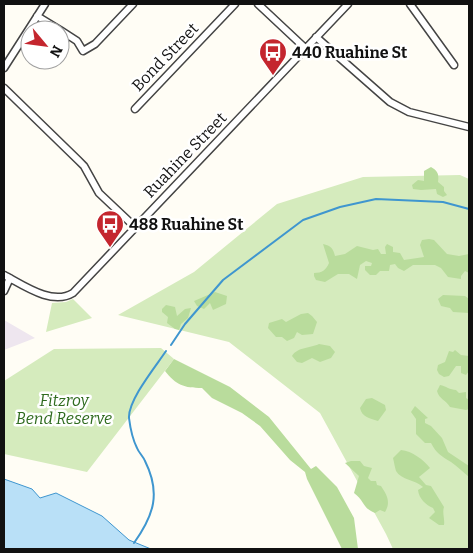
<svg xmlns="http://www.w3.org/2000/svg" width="473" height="553" font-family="Bitter,serif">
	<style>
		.industrial { fill: #eee6ef }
		.green { fill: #d5ebbd }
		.forest { fill: #b9dc9c }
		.water { fill: #b9e0f7; stroke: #3f96cf }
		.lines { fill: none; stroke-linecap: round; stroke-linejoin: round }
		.stream { stroke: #3f96cf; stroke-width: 2 }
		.minor-casing { stroke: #444; stroke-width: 9 }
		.minor { stroke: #fff; stroke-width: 6 }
		.labels { text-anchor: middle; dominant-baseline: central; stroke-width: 5; stroke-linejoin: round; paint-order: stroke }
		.poi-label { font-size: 16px; font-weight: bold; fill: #111; stroke: #fff; text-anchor: start }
		.street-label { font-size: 16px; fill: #111; stroke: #fff }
		.park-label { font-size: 16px; font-style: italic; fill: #2f6b1f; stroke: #fff }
	</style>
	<rect width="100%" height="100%" fill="#fffdf5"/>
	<!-- industrial -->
	<path class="industrial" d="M4 320 35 338 4 350Z"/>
	<!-- green -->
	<path class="green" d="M460 175 469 179V549H393L386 534 320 413 229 342 118 315 194 272 277 204 363 177Z
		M73 299 92 318 46 332 52 303 66 302Z
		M161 348 174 359 87 472 4 454V381L54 349Z"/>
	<!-- forest -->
	<path class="forest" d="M431 167C438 171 439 174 438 182L444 187V191L447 195 443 197 437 194 436 189 421 190 413 189 412 185 418 180 424 181V171Z
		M429 239 434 240 447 254 459 256 469 254V273L465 271 461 276V279L448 277 441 268 435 265H413L404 271 398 268 395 264 390 265 389 271H380L376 275H370L365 270V266H371L372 263 366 261 360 265 357 279 349 274H338L325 282 316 280 314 276V273C322 273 326 270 329 263L323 244C331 246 333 248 335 256L345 254 357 246 373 250 378 249 381 254H386L385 247 387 244 393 247V252L400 253 404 260 424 257 420 245 422 240Z
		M215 292 227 296 226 304 213 310 210 303 204 309 197 306 194 301Z
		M443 295 465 296 469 299V313L453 312 450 308 441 306 438 299Z
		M166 305 175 307 177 316 185 309 191 308 188 318 181 324 179 330 175 329 167 323 168 317 162 312V309Z
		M308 313 312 316 317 322 313 334 302 335 297 332 294 338 287 341 282 337H276L268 328 269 323 282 319 286 322 301 314Z
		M319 344 330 346 335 352 331 358 320 362 312 358 302 363 297 362 292 356C297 347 311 348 319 344Z
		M455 350 461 355 469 356V371L466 375 461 373V366H456L449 376 444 377 439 374 437 370 438 365 445 362 449 351 453 352Z
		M174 359 230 387 269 417 311 469 316 466 337 487 354 518 358 549H342L307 479 305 472 290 460 260 426 242 413 212 398 202 388C184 388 176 385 165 371Z
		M440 385C446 386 450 390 456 390L459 393 466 392V398L469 400V409L466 410 450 407C446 400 439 399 437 391Z
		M372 398 385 405 386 410 378 421C369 418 362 417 360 408L366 399Z
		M415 406 428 418 425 419V423L431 426 442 438 448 452 469 466V477C464 473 457 466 451 462 440 455 437 454 431 443H425L416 434V419L411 412Z
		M401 450C412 451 424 460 430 468L419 477 426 485 431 486 444 507C442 513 445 519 444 525H439L429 518 435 512 433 508C426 505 419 499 418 490L423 487C416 480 401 480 396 471 395 468 394 462 393 458Z
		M351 461H360L364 466 372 468 368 478 371 481H376L377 485 381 486C387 495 391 502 385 512L380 510 375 513C362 508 365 501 354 493L359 476 345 463Z"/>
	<!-- water -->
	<path class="water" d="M4 479 32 489 40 498 56 493 102 516 129 540 151 549H4Z"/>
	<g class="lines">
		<!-- stream -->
		<path class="stream" d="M171 345 185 324 223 280 303 220 340 207 376 199 443 202 469 209
			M134 543C154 515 161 493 145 461 143 456 139 453 137 448 133 440 130 426 129 418 128 400 156 366 166 351"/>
		<!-- minor casing -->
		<g class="minor-casing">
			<path id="minor" d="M258 4 305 48
				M410 4 454 65
				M37 16 60 30
				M60 30 77 41 83 51 95 44 133 4
				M316 37 390 102 409 112 469 127
				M4 68 45 4
				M4 88 78 160 84 166 99 193 135 227
				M135 109 235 4
				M4 275C23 285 52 306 73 293L348 4
				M4 291 10 278"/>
		</g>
		<!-- minor -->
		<use href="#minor" class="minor"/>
	</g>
	<!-- icons -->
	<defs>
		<g id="bus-pin" transform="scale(1.4375)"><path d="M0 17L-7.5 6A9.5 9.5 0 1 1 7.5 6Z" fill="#c4262e" stroke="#fff"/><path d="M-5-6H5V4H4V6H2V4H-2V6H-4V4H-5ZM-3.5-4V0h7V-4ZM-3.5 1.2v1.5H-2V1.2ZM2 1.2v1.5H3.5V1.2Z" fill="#fff"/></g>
	</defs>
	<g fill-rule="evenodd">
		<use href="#bus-pin" x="273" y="52"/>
		<use href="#bus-pin" x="110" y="224"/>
	</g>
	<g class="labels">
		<!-- poi labels -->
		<g class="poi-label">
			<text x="292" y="52">440 Ruahine St</text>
			<text x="129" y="224">488 Ruahine St</text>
		</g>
		<!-- street labels -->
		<g class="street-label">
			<text transform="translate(165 57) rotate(-46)">Bond Street</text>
			<text transform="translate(185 155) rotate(-46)">Ruahine Street</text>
		</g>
		<!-- park labels -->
		<g class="park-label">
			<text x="64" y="400">Fitzroy<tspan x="64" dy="18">Bend Reserve</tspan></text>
		</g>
	</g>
	<!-- border -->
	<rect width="473" height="553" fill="none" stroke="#111111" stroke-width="10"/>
	<!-- north arrow -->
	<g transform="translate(45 45) rotate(119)"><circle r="24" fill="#ffffff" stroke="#a0a0a0"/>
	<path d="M0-4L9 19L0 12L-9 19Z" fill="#c4262e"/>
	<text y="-8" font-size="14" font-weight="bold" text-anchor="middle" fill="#111111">N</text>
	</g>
</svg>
